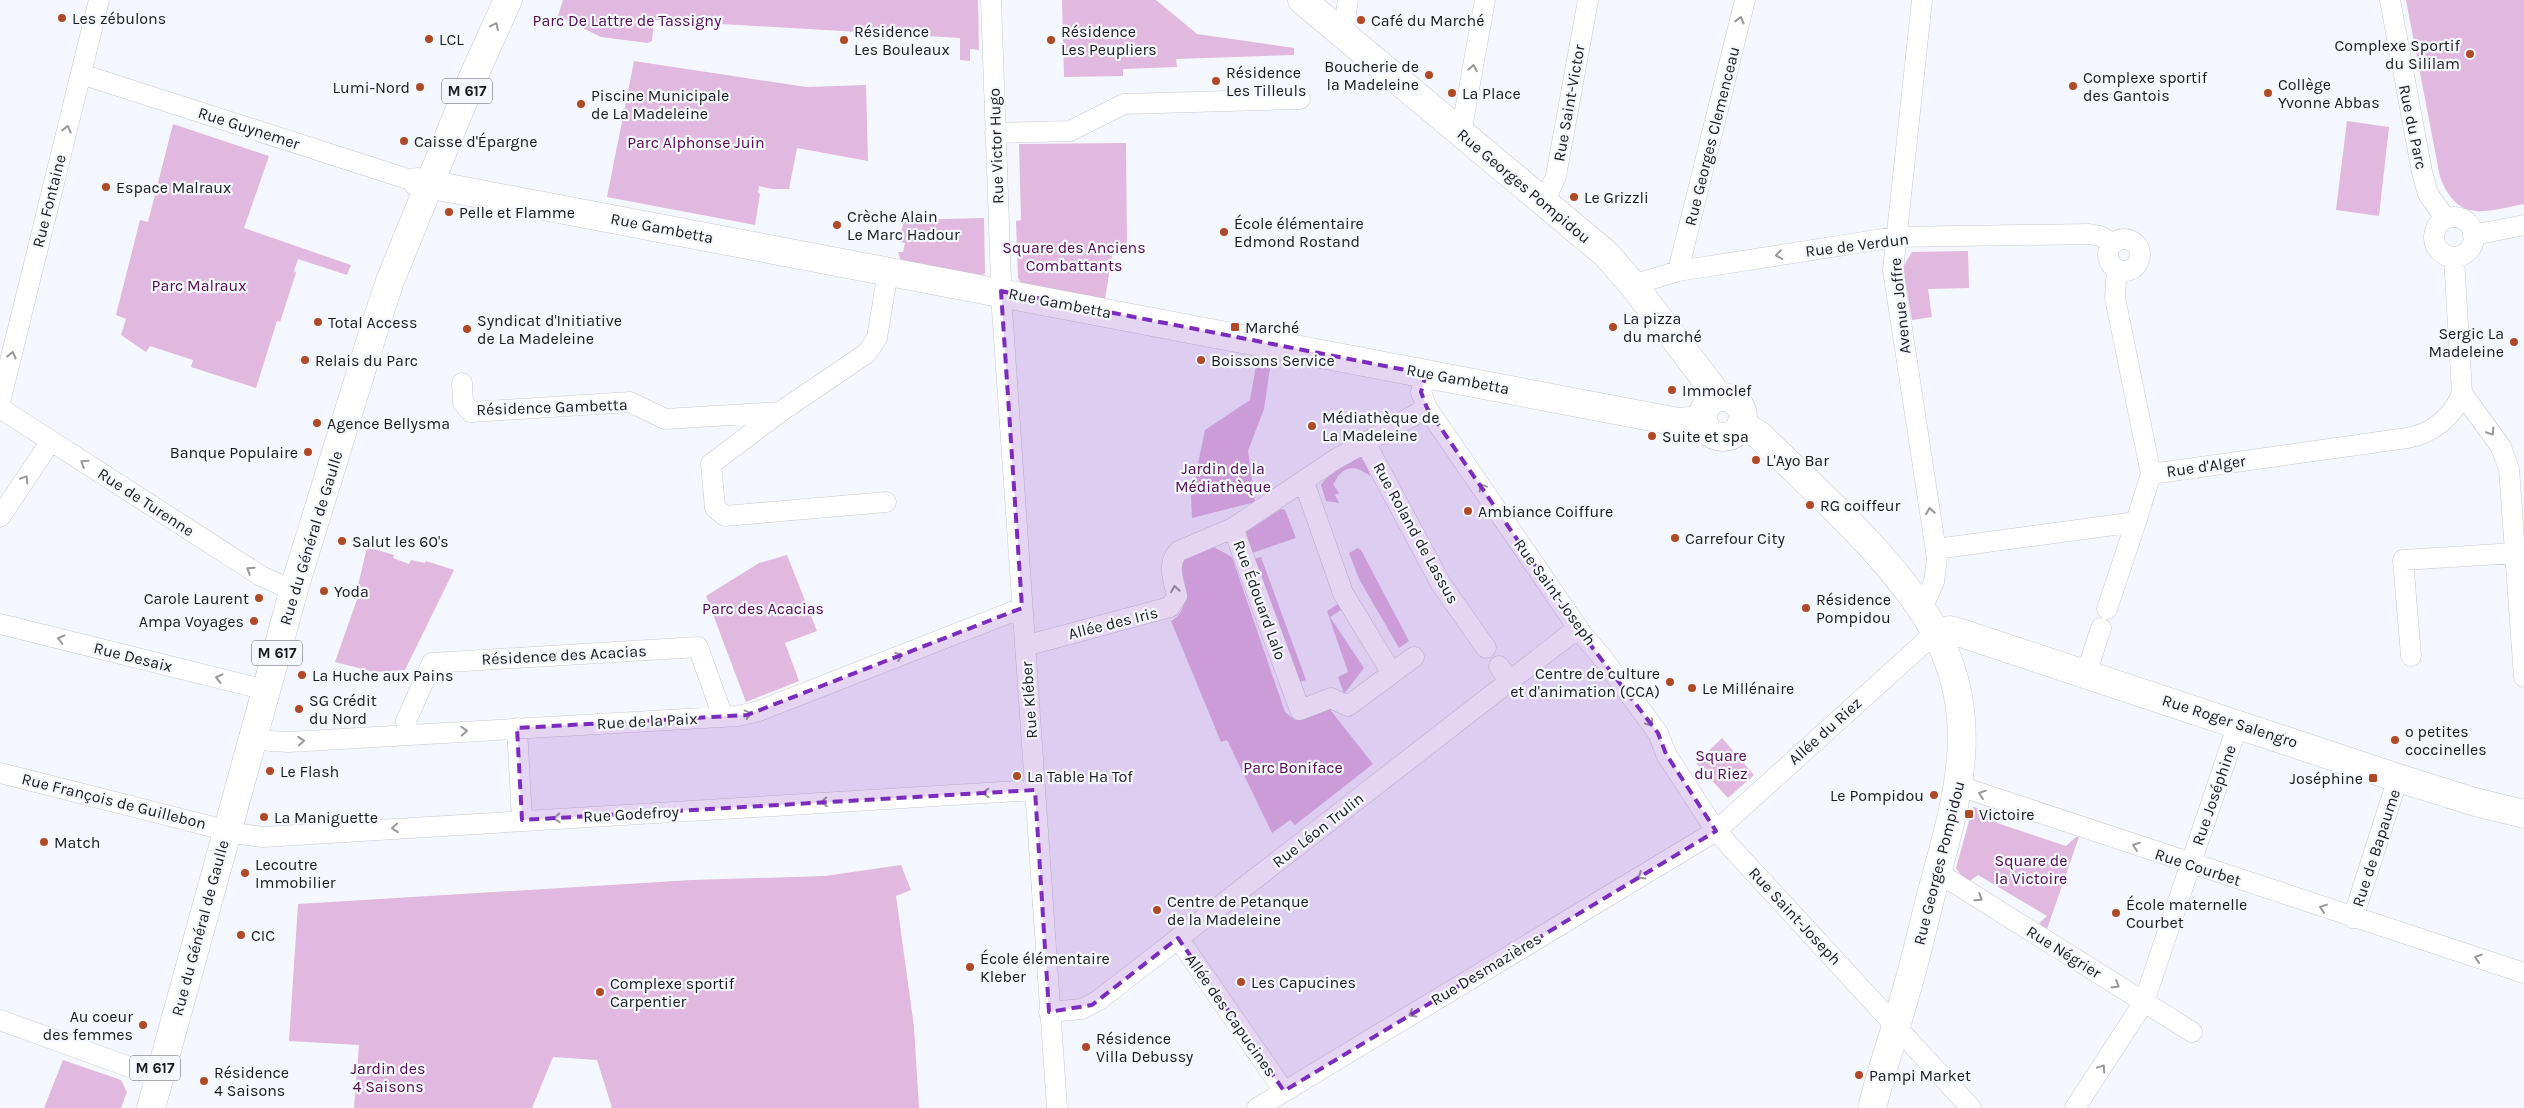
<svg xmlns="http://www.w3.org/2000/svg" width="2524" height="1108" font-family="Karla,sans-serif">
	<style>
		.green { fill: #e0b8e0 }
		.lines { fill: none; stroke-linecap: round; stroke-linejoin: round }
		.street-casing { stroke: #c7c8cf; stroke-width: 21 }
		.secondary-casing { stroke: #c7c8cf; stroke-width: 29 }
		.primary-casing { stroke: #c7c8cf; stroke-width: 29 }
		.street { stroke: #fff; stroke-width: 20 }
		.secondary { stroke: #fff; stroke-width: 28 }
		.primary { stroke: #fff; stroke-width: 28 }
		.oneway { stroke: #989899 }
		.marked { fill: #7b2cbf; fill-opacity: 0.2; stroke: #7b2cbf; stroke-width: 4; stroke-dasharray: 10 6; stroke-linejoin: round }
		.poi-dot { fill: #b04925; stroke: #f5f7fe; stroke-width: 2 }
		.labels { text-anchor: middle; dominant-baseline: central; stroke-width: 4.5; stroke-linejoin: round; paint-order: stroke }
		.shield { fill: #f5f7fe; stroke: #5c5c60; stroke-width: 1 }
		.shield-label { font-size: 15px; font-weight: bold; fill: #1a1a1d }
		.poi-label { font-size: 16px; fill: #1a1a1d; stroke: #f5f7fe; text-anchor: start }
		.park-label { font-size: 16px; fill: #510a54; stroke: #f5f7fe }
		.street-label { font-size: 16px; fill: #1a1a1d; stroke: #f5f7fe }
	</style>
	<rect width="100%" height="100%" fill="#f5f7fe"/>
	<!-- green -->
	<path class="green" d="M563 0H978L979 50 970 49V61L960 60V38L654 20 652 41 648 43 601 37 558 16Z
		M1062 0H1156L1197 34 1294 48V55L1176 59 1177 67 1123 69V76L1064 77Z
		M2406 0H2524V204C2484 212 2458 223 2440 177Z
		M634 61 806 87 866 85 868 161 797 148 789 189H772L759 186 758 193 760 194 755 225 607 197Z
		M2347 121 2389 127 2379 216 2336 210Z
		M173 124 269 156 244 228 351 265 347 275 298 259 294 271 296 273 280 322 277 321 256 388 191 367 193 360 150 346 146 352 121 335 126 319 116 315 140 220 148 222Z
		M1126 143 1127 251 1113 250 1105 299 1021 283 1018 278 1016 221 1021 220 1019 144Z
		M984 218 985 273 981 276 901 261 898 252H903L905 243 899 242 904 220Z
		M1968 251 1969 288 1928 289 1932 317 1912 320 1903 267 1912 252Z
		M1256 365 1270 368 1264 409 1248 451 1255 502 1192 518 1191 497 1205 430 1250 400Z
		M1360 457 1367 466 1370 476C1360 469 1350 464 1340 474 1336 477 1337 481 1333 484L1339 493 1335 495 1339 503 1326 501 1321 485C1329 472 1347 465 1360 457Z
		M1281 509 1285 510 1296 538 1252 553 1246 532Z
		M1212 546 1232 557 1285 712 1295 720 1328 707 1373 764 1295 825 1290 820 1272 833 1227 740 1221 742 1171 621C1193 609 1182 582 1179 562Z
		M367 547 394 555 393 558 409 564 411 560 425 563 426 561 454 570 405 670 374 672 335 662 360 591 357 590Z
		M1358 548 1361 550 1409 641 1399 648 1359 579 1349 553Z
		M787 555 817 631 785 643 799 681 746 702 706 596 759 563Z
		M1261 557 1306 680 1297 683 1254 559Z
		M1338 604 1341 610 1330 617 1364 668 1344 694 1338 677 1348 672 1327 611Z
		M1722 738 1754 775 1728 798 1696 763Z
		M1973 807 2004 814 1997 823 2066 846 2076 837H2079L2047 929 2037 925 2047 916 1978 875 1967 883 1956 868Z
		M901 865 911 890 896 896 914 1027 919 1108H612L597 1060 553 1057 532 1108H354L359 1045 289 1041 298 904 692 880 825 876Z
		M63 1060 121 1080 127 1092 121 1108H44Z"/>
	<g class="lines">
		<!-- street casing -->
		<g class="street-casing">
			<path id="street" d="M991 0 1002 309 1057 1108
				M2390 0 2422 172 2428 194 2446 219
				M1343 34 1348 0
				M81 74 417 182
				M995 133 1070 131 1124 104 1300 99
				M1461 133 1485 0
				M1544 203 1556 176 1588 0
				M2434 237a20 20 0 1 1 40 0a20 20 0 1 1-40 0Z
				M2473 235 2524 225
				M2108 255a16 16 0 1 1 32 0a16 16 0 1 1-32 0Z
				M2119 270 2116 281 2115 298 2151 474
				M1678 271 1745 0
				M1633 285 1678 271 1896 237 2089 234 2100 236 2113 244
				M462 383 463 403 471 412 630 402 665 419 780 412
				M2462 393 2501 447 2509 469 2524 677
				M0 402 99 0
				M0 408 261 576 294 591
				M1427 408 1582 634 1601 656 1658 733 1666 754 1716 831 1971 1108
				M1365 442 1441 584 1486 648
				M1304 482 1343 593 1391 672
				M886 502 725 516 715 508 711 464 780 412 867 353 877 338 888 271
				M0 517 51 441
				M1936 549 2136 522 2151 474 2407 438C2432 434 2454 416 2462 393L2454 257
				M1922 608 1934 582 1937 558 1893 270 1922 0
				M2107 609 2136 522
				M0 624 266 690
				M1025 646 1170 607 1177 596C1174 581 1166 563 1179 551L1233 528
				M2411 656 2403 560 2516 553
				M1414 657 1348 706 1331 698 1300 710 1233 528 1336 459 1427 408 1421 392 1426 374
				M1499 666 1509 681
				M2086 674 2101 628
				M517 728 522 820
				M408 733 406 721 432 663 698 647 723 717
				M253 736 270 741 289 742 738 716 759 711 1022 608
				M0 773 241 834 263 837 1035 790
				M1959 786 2524 973
				M1937 872 2192 1032
				M2353 918 2398 778
				M1178 938 1284 1091
				M1049 1012 1082 1009 1099 1000 1578 628
				M0 1020 160 1078
				M1257 1108 1716 831 1936 632
				M2075 1108 2144 1002 2238 724"/>
		</g>
		<!-- secondary casing -->
		<g class="secondary-casing">
			<path id="secondary" d="M1302 0 1606 254 1633 285 1711 386 1716 398
				M417 182 1678 422 1703 420
				M1703 417a20 20 0 1 1 40 0a20 20 0 1 1-40 0Z
				M1741 424 1759 435C1816 491 1892 557 1932 626 1985 718 1956 802 1931 895 1922 931 1914 967 1903 1002 1893 1038 1881 1072 1872 1108
				M1936 632 1950 630 1961 633 2398 778 2475 802 2524 814"/>
		</g>
		<!-- primary casing -->
		<g class="primary-casing">
			<path id="primary" d="M151 1108 296 582 376 323 390 281 473 77 508 0"/>
		</g>
		<!-- street -->
		<use href="#street" class="street"/>
		<!-- secondary -->
		<use href="#secondary" class="secondary"/>
		<!-- primary -->
		<use href="#primary" class="primary"/>
	</g>
	<!-- one-way arrows -->
	<defs><path id="oneway-chevron" d="M-2-3.5L2.5 0L-2 3.5" fill="none" stroke-width="1.6" stroke-linecap="round" stroke-linejoin="round" transform="scale(1.25)"/></defs>
	<g class="oneway">
		<use href="#oneway-chevron" transform="translate(1740 20) rotate(-76)"/>
		<use href="#oneway-chevron" transform="translate(495 26) rotate(-65)"/>
		<use href="#oneway-chevron" transform="translate(1473 68) rotate(-80)"/>
		<use href="#oneway-chevron" transform="translate(67 129) rotate(-76)"/>
		<use href="#oneway-chevron" transform="translate(1779 255) rotate(171)"/>
		<use href="#oneway-chevron" transform="translate(12 355) rotate(-76)"/>
		<use href="#oneway-chevron" transform="translate(2491 432) rotate(57)"/>
		<use href="#oneway-chevron" transform="translate(84 463) rotate(-147)"/>
		<use href="#oneway-chevron" transform="translate(25 479) rotate(-56)"/>
		<use href="#oneway-chevron" transform="translate(1482 487) rotate(-124)"/>
		<use href="#oneway-chevron" transform="translate(1930 511) rotate(-99)"/>
		<use href="#oneway-chevron" transform="translate(250 570) rotate(-147)"/>
		<use href="#oneway-chevron" transform="translate(1175 589) rotate(-99)"/>
		<use href="#oneway-chevron" transform="translate(61 639) rotate(-166)"/>
		<use href="#oneway-chevron" transform="translate(899 656) rotate(-21)"/>
		<use href="#oneway-chevron" transform="translate(219 678) rotate(-166)"/>
		<use href="#oneway-chevron" transform="translate(748 714) rotate(-15)"/>
		<use href="#oneway-chevron" transform="translate(1650 723) rotate(54)"/>
		<use href="#oneway-chevron" transform="translate(464 731) rotate(-3)"/>
		<use href="#oneway-chevron" transform="translate(301 741) rotate(-4)"/>
		<use href="#oneway-chevron" transform="translate(986 793) rotate(178)"/>
		<use href="#oneway-chevron" transform="translate(1982 794) rotate(-161)"/>
		<use href="#oneway-chevron" transform="translate(824 802) rotate(176)"/>
		<use href="#oneway-chevron" transform="translate(557 818) rotate(177)"/>
		<use href="#oneway-chevron" transform="translate(395 828) rotate(176)"/>
		<use href="#oneway-chevron" transform="translate(2136 846) rotate(-161)"/>
		<use href="#oneway-chevron" transform="translate(1641 876) rotate(149)"/>
		<use href="#oneway-chevron" transform="translate(1979 898) rotate(33)"/>
		<use href="#oneway-chevron" transform="translate(2323 908) rotate(-162)"/>
		<use href="#oneway-chevron" transform="translate(2478 958) rotate(-162)"/>
		<use href="#oneway-chevron" transform="translate(2116 985) rotate(31)"/>
		<use href="#oneway-chevron" transform="translate(1412 1014) rotate(149)"/>
		<use href="#oneway-chevron" transform="translate(2102 1068) rotate(-56)"/>
	</g>
	<!-- marked area -->
	<path class="marked" d="M1001 291 1426 374 1421 392 1427 408 1582 634 1658 733 1666 754 1716 831 1284 1091 1178 938 1092 1005 1049 1012 1035 790 522 820 517 728 747 715 1022 608Z"/>
	<!-- markers -->
	<g class="poi-dot">
		<circle cx="62" cy="18" r="5"/>
		<circle cx="1361" cy="20" r="5"/>
		<circle cx="429" cy="39" r="5"/>
		<circle cx="844" cy="40" r="5"/>
		<circle cx="1051" cy="40" r="5"/>
		<circle cx="2470" cy="54" r="5"/>
		<circle cx="1429" cy="75" r="5"/>
		<circle cx="1216" cy="81" r="5"/>
		<circle cx="2073" cy="86" r="5"/>
		<circle cx="420" cy="87" r="5"/>
		<circle cx="1452" cy="93" r="5"/>
		<circle cx="2268" cy="93" r="5"/>
		<circle cx="581" cy="104" r="5"/>
		<circle cx="404" cy="141" r="5"/>
		<circle cx="106" cy="187" r="5"/>
		<circle cx="1574" cy="197" r="5"/>
		<circle cx="449" cy="212" r="5"/>
		<circle cx="837" cy="225" r="5"/>
		<circle cx="1224" cy="232" r="5"/>
		<circle cx="318" cy="322" r="5"/>
		<rect x="1230" y="322" width="10" height="10" rx="2.5"/>
		<circle cx="1613" cy="327" r="5"/>
		<circle cx="467" cy="329" r="5"/>
		<circle cx="2514" cy="342" r="5"/>
		<circle cx="305" cy="360" r="5"/>
		<circle cx="1201" cy="360" r="5"/>
		<circle cx="1672" cy="390" r="5"/>
		<circle cx="317" cy="423" r="5"/>
		<circle cx="1312" cy="426" r="5"/>
		<circle cx="1652" cy="436" r="5"/>
		<circle cx="308" cy="452" r="5"/>
		<circle cx="1756" cy="460" r="5"/>
		<circle cx="1810" cy="505" r="5"/>
		<circle cx="1468" cy="511" r="5"/>
		<circle cx="1675" cy="538" r="5"/>
		<circle cx="342" cy="541" r="5"/>
		<circle cx="324" cy="591" r="5"/>
		<circle cx="259" cy="598" r="5"/>
		<circle cx="1806" cy="608" r="5"/>
		<circle cx="254" cy="621" r="5"/>
		<circle cx="302" cy="675" r="5"/>
		<circle cx="1670" cy="682" r="5"/>
		<circle cx="1692" cy="688" r="5"/>
		<circle cx="299" cy="709" r="5"/>
		<circle cx="2395" cy="740" r="5"/>
		<circle cx="270" cy="771" r="5"/>
		<circle cx="1017" cy="776" r="5"/>
		<rect x="2368" y="773" width="10" height="10" rx="2.5"/>
		<circle cx="1934" cy="795" r="5"/>
		<rect x="1964" y="809" width="10" height="10" rx="2.5"/>
		<circle cx="264" cy="817" r="5"/>
		<circle cx="44" cy="842" r="5"/>
		<circle cx="245" cy="873" r="5"/>
		<circle cx="1157" cy="910" r="5"/>
		<circle cx="2116" cy="913" r="5"/>
		<circle cx="241" cy="935" r="5"/>
		<circle cx="970" cy="967" r="5"/>
		<circle cx="1241" cy="982" r="5"/>
		<circle cx="600" cy="992" r="5"/>
		<circle cx="143" cy="1025" r="5"/>
		<circle cx="1086" cy="1047" r="5"/>
		<circle cx="1859" cy="1075" r="5"/>
		<circle cx="204" cy="1081" r="5"/>
	</g>
	<g class="labels">
		<!-- shield labels -->
		<g class="shield">
			<rect x="442" y="78.5" width="50" height="25" rx="4"/>
			<rect x="252" y="640.5" width="50" height="25" rx="4"/>
			<rect x="130" y="1055.5" width="50" height="25" rx="4"/>
		</g>
		<g class="shield-label">
			<text x="467" y="91">M 617</text>
			<text x="277" y="653">M 617</text>
			<text x="155" y="1068">M 617</text>
		</g>
		<!-- poi labels -->
		<g class="poi-label">
			<text x="72" y="18">Les zébulons</text>
			<text x="1371" y="20">Café du Marché</text>
			<text x="854" y="31">Résidence<tspan x="854" dy="18">Les Bouleaux</tspan></text>
			<text x="1061" y="31">Résidence<tspan x="1061" dy="18">Les Peupliers</tspan></text>
			<text x="439" y="39">LCL</text>
			<text x="2460" y="45" text-anchor="end">Complexe Sportif<tspan x="2460" dy="18">du Sililam</tspan></text>
			<text x="1419" y="66" text-anchor="end">Boucherie de<tspan x="1419" dy="18">la Madeleine</tspan></text>
			<text x="1226" y="72">Résidence<tspan x="1226" dy="18">Les Tilleuls</tspan></text>
			<text x="2083" y="77">Complexe sportif<tspan x="2083" dy="18">des Gantois</tspan></text>
			<text x="2278" y="84">Collège<tspan x="2278" dy="18">Yvonne Abbas</tspan></text>
			<text x="410" y="87" text-anchor="end">Lumi-Nord</text>
			<text x="1462" y="93">La Place</text>
			<text x="591" y="95">Piscine Municipale<tspan x="591" dy="18">de La Madeleine</tspan></text>
			<text x="414" y="141">Caisse d'Épargne</text>
			<text x="116" y="187">Espace Malraux</text>
			<text x="1584" y="197">Le Grizzli</text>
			<text x="459" y="212">Pelle et Flamme</text>
			<text x="847" y="216">Crèche Alain<tspan x="847" dy="18">Le Marc Hadour</tspan></text>
			<text x="1234" y="223">École élémentaire<tspan x="1234" dy="18">Edmond Rostand</tspan></text>
			<text x="1623" y="318">La pizza<tspan x="1623" dy="18">du marché</tspan></text>
			<text x="477" y="320">Syndicat d'Initiative<tspan x="477" dy="18">de La Madeleine</tspan></text>
			<text x="328" y="322">Total Access</text>
			<text x="1245" y="327">Marché</text>
			<text x="2504" y="333" text-anchor="end">Sergic La<tspan x="2504" dy="18">Madeleine</tspan></text>
			<text x="315" y="360">Relais du Parc</text>
			<text x="1211" y="360">Boissons Service</text>
			<text x="1682" y="390">Immoclef</text>
			<text x="1322" y="417">Médiathèque de<tspan x="1322" dy="18">La Madeleine</tspan></text>
			<text x="327" y="423">Agence Bellysma</text>
			<text x="1662" y="436">Suite et spa</text>
			<text x="298" y="452" text-anchor="end">Banque Populaire</text>
			<text x="1766" y="460">L'Ayo Bar</text>
			<text x="1820" y="505">RG coiffeur</text>
			<text x="1478" y="511">Ambiance Coiffure</text>
			<text x="1685" y="538">Carrefour City</text>
			<text x="352" y="541">Salut les 60's</text>
			<text x="334" y="591">Yoda</text>
			<text x="249" y="598" text-anchor="end">Carole Laurent</text>
			<text x="1816" y="599">Résidence<tspan x="1816" dy="18">Pompidou</tspan></text>
			<text x="244" y="621" text-anchor="end">Ampa Voyages</text>
			<text x="1660" y="673" text-anchor="end">Centre de culture<tspan x="1660" dy="18">et d'animation (CCA)</tspan></text>
			<text x="312" y="675">La Huche aux Pains</text>
			<text x="1702" y="688">Le Millénaire</text>
			<text x="309" y="700">SG Crédit<tspan x="309" dy="18">du Nord</tspan></text>
			<text x="2405" y="731">o petites<tspan x="2405" dy="18">coccinelles</tspan></text>
			<text x="280" y="771">Le Flash</text>
			<text x="1027" y="776">La Table Ha Tof</text>
			<text x="2363" y="778" text-anchor="end">Joséphine</text>
			<text x="1924" y="795" text-anchor="end">Le Pompidou</text>
			<text x="1979" y="814">Victoire</text>
			<text x="274" y="817">La Maniguette</text>
			<text x="54" y="842">Match</text>
			<text x="255" y="864">Lecoutre<tspan x="255" dy="18">Immobilier</tspan></text>
			<text x="1167" y="901">Centre de Petanque<tspan x="1167" dy="18">de la Madeleine</tspan></text>
			<text x="2126" y="904">École maternelle<tspan x="2126" dy="18">Courbet</tspan></text>
			<text x="251" y="935">CIC</text>
			<text x="980" y="958">École élémentaire<tspan x="980" dy="18">Kleber</tspan></text>
			<text x="1251" y="982">Les Capucines</text>
			<text x="610" y="983">Complexe sportif<tspan x="610" dy="18">Carpentier</tspan></text>
			<text x="133" y="1016" text-anchor="end">Au coeur<tspan x="133" dy="18">des femmes</tspan></text>
			<text x="1096" y="1038">Résidence<tspan x="1096" dy="18">Villa Debussy</tspan></text>
			<text x="214" y="1072">Résidence<tspan x="214" dy="18">4 Saisons</tspan></text>
			<text x="1869" y="1075">Pampi Market</text>
		</g>
		<!-- park labels -->
		<g class="park-label">
			<text x="627" y="20">Parc De Lattre de Tassigny</text>
			<text x="696" y="142">Parc Alphonse Juin</text>
			<text x="1074" y="247">Square des Anciens<tspan x="1074" dy="18">Combattants</tspan></text>
			<text x="199" y="285">Parc Malraux</text>
			<text x="1223" y="468">Jardin de la<tspan x="1223" dy="18">Médiathèque</tspan></text>
			<text x="763" y="608">Parc des Acacias</text>
			<text x="1721" y="755">Square<tspan x="1721" dy="18">du Riez</tspan></text>
			<text x="1293" y="767">Parc Boniface</text>
			<text x="2031" y="860">Square de<tspan x="2031" dy="18">la Victoire</tspan></text>
			<text x="388" y="1068">Jardin des<tspan x="388" dy="18">4 Saisons</tspan></text>
		</g>
		<!-- street labels -->
		<g class="street-label">
			<text transform="translate(1569 103) rotate(-80)">Rue Saint-Victor</text>
			<text transform="translate(2413 127) rotate(78)">Rue du Parc</text>
			<text transform="translate(249 128) rotate(18)">Rue Guynemer</text>
			<text transform="translate(1712 136) rotate(-76)">Rue Georges Clemenceau</text>
			<text transform="translate(996 146) rotate(-92)">Rue Victor Hugo</text>
			<text transform="translate(1524 186) rotate(40)">Rue Georges Pompidou</text>
			<text transform="translate(49 201) rotate(-76)">Rue Fontaine</text>
			<text transform="translate(662 228) rotate(11)">Rue Gambetta</text>
			<text transform="translate(1857 245) rotate(-7)">Rue de Verdun</text>
			<text transform="translate(1060 303) rotate(11)">Rue Gambetta</text>
			<text transform="translate(1900 306) rotate(-96)">Avenue Joffre</text>
			<text transform="translate(1458 379) rotate(11)">Rue Gambetta</text>
			<text transform="translate(552 407) rotate(-2)">Résidence Gambetta</text>
			<text transform="translate(2206 466) rotate(-8)">Rue d'Alger</text>
			<text transform="translate(146 502) rotate(33)">Rue de Turenne</text>
			<text transform="translate(1416 533) rotate(61)">Rue Roland de Lassus</text>
			<text transform="translate(311 538) rotate(-73)">Rue du Général de Gaulle</text>
			<text transform="translate(1555 592) rotate(54)">Rue Saint-Joseph</text>
			<text transform="translate(1260 600) rotate(70)">Rue Édouard Lalo</text>
			<text transform="translate(1113 623) rotate(-14)">Allée des Iris</text>
			<text transform="translate(564 655) rotate(-3)">Résidence des Acacias</text>
			<text transform="translate(133 657) rotate(14)">Rue Desaix</text>
			<text transform="translate(1029 700) rotate(-94)">Rue Kléber</text>
			<text transform="translate(647 721) rotate(-3)">Rue de la Paix</text>
			<text transform="translate(2230 721) rotate(18)">Rue Roger Salengro</text>
			<text transform="translate(1825 731) rotate(-42)">Allée du Riez</text>
			<text transform="translate(2214 795) rotate(-71)">Rue Joséphine</text>
			<text transform="translate(114 801) rotate(14)">Rue François de Guillebon</text>
			<text transform="translate(631 814) rotate(-3)">Rue Godefroy</text>
			<text transform="translate(1318 830) rotate(-38)">Rue Léon Trulin</text>
			<text transform="translate(2376 848) rotate(-72)">Rue de Bapaume</text>
			<text transform="translate(1939 863) rotate(-76)">Rue Georges Pompidou</text>
			<text transform="translate(2198 867) rotate(18)">Rue Courbet</text>
			<text transform="translate(1795 916) rotate(47)">Rue Saint-Joseph</text>
			<text transform="translate(200 928) rotate(-75)">Rue du Général de Gaulle</text>
			<text transform="translate(2064 952) rotate(32)">Rue Négrier</text>
			<text transform="translate(1486 969) rotate(-31)">Rue Desmazières</text>
			<text transform="translate(1231 1015) rotate(55)">Allée des Capucines</text>
		</g>
	</g>
</svg>
